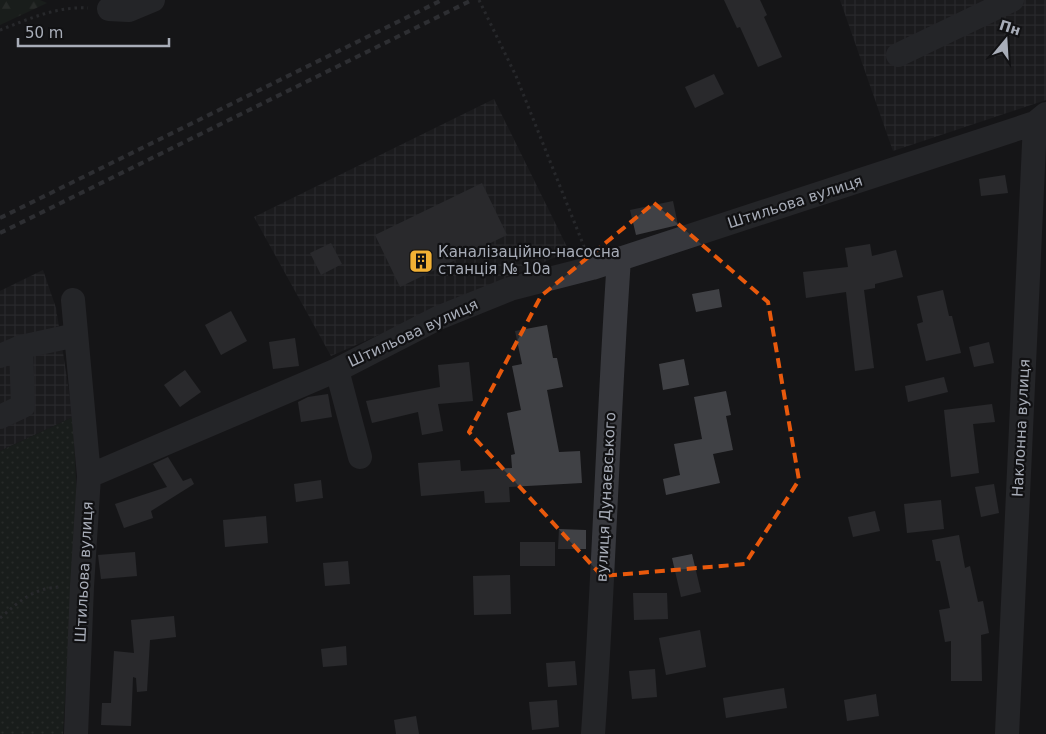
<svg xmlns="http://www.w3.org/2000/svg" width="1046" height="734" font-family="'DejaVu Sans',sans-serif">
	<style>
		.industrial { fill: url(#industrial-grid) }
		.grass { fill: url(#grass-dots) }
		.forest { fill: url(#forest-firs) }
		.building { fill: #404145 }
		.lines { fill: none; stroke-linecap: round; stroke-linejoin: round }
		.path { stroke: #3d3f44; stroke-width: 3; stroke-dasharray: 2.5 4; stroke-linecap: butt }
		.minor { stroke: #37383d; stroke-width: 24 }
		.rail { stroke: #4a4c52; stroke-width: 4; stroke-dasharray: 6 5; stroke-linecap: butt }
		.marked { fill: none; stroke: #e8590c; stroke-width: 4; stroke-dasharray: 10 6; stroke-linejoin: round }
		.labels { text-anchor: middle; dominant-baseline: central; stroke-width: 4.5; stroke-linejoin: round; paint-order: stroke }
		.street-label { font-size: 15px; fill: #a8adb8; stroke: #111113 }
		.poi-label { font-size: 15px; fill: #a8adb8; stroke: #111113; text-anchor: start }
	</style>
	<defs>
		<pattern id="industrial-grid" width="8" height="8" patternUnits="userSpaceOnUse" patternTransform="scale(1.25)"><rect width="8" height="8" fill="#222225"/><path d="M0 4h8M4 0v8" fill="none" stroke="#3f3f43"/></pattern>
		<pattern id="grass-dots" width="8" height="8" patternUnits="userSpaceOnUse" patternTransform="scale(1.25)"><rect width="8" height="8" fill="#1e261f"/><path d="M2 2h.1M6 6h.1" fill="none" stroke="#3c433d" stroke-width="1.8" stroke-linecap="round"/></pattern>
		<pattern id="forest-firs" width="22" height="20" patternUnits="userSpaceOnUse" patternTransform="scale(1.25)"><rect width="22" height="20" fill="#1e261f"/><path d="M5 1l3.5 6h-7zM16 11l3.5 6h-7z" fill="#3c433d"/></pattern>
	</defs>
	<rect width="100%" height="100%" fill="#161618"/>
	<!-- industrial -->
	<path class="industrial" d="M840 0H1046V100L893 151Z
		M494 99 569 251 331 356 254 217Z
		M43 270 56 308 73 417 0 451V291Z"/>
	<!-- grass -->
	<path class="grass" d="M73 417 77 501 63 734H0V451Z"/>
	<!-- forest -->
	<path class="forest" d="M0 0H40L47 3 0 25Z"/>
	<!-- building -->
	<path class="building" d="M724 0H760L767 15 764 17 782 57 758 67 740 27 737 28Z
		M714 74 724 94 695 108 685 87Z
		M1005 175 1008 193 981 196 979 179Z
		M482 183 507 235 400 287 375 235Z
		M673 201 678 225 636 235 630 210Z
		M331 243 342 264 321 275 310 253Z
		M870 244 872 256 896 250 903 277 875 284V288L864 290 874 368 855 371 846 292 806 298 803 272 848 267 845 248Z
		M719 289 722 307 696 312 692 294Z
		M943 290 949 316H952L961 353 926 361 917 324 923 322 917 296Z
		M231 311 247 341 221 355 205 325Z
		M547 325 553 358H557L563 387 547 390 559 452 580 451 582 483 509 487 510 502 485 503 484 491 421 496 418 463 460 460 461 471 512 468 511 455 515 454 507 413 521 410 512 366 522 364 515 331Z
		M295 338 299 366 273 369 269 342Z
		M989 342 994 363 974 367 969 347Z
		M684 359 689 385 663 390 659 364Z
		M469 362 473 401 438 404 443 431 422 435 418 412 372 423 366 401 440 387 438 365Z
		M185 370 201 392 180 407 164 385Z
		M944 377 948 392 908 402 905 386Z
		M726 391 731 415 726 416 733 450 713 454 720 483 666 495 663 479 680 475 674 444 702 439 694 397Z
		M328 394 332 417 301 422 298 402 308 397Z
		M992 404 995 422 973 424 979 473 951 477 944 410Z
		M168 457 183 481 191 478 194 484 151 511 153 518 124 528 115 504 167 487 153 464Z
		M321 480 323 498 296 502 294 484Z
		M994 484 999 513 981 517 975 487Z
		M941 500 944 529 907 533 904 504Z
		M875 511 880 531 853 537 848 517Z
		M266 516 268 543 225 547 223 520Z
		M559 529 586 530V549H558Z
		M959 535 965 568 970 566 978 602 983 601 989 633 981 635 982 681H951V641L945 642 939 610 950 608 940 561H936L932 540Z
		M520 542H555V566H520Z
		M135 552 137 576 101 579 98 555Z
		M692 554 701 592 681 597 672 558Z
		M348 561 350 584 325 586 323 563Z
		M510 575 511 614 474 615 473 576Z
		M633 593H667L668 619 634 620Z
		M174 616 176 637 150 640 147 691 137 692 136 678 133 677 131 726 101 725 102 703H111L114 651 134 653 131 620Z
		M700 630 706 667 666 675 659 638Z
		M346 646 347 665 323 667 321 649Z
		M575 661 577 685 548 687 546 663Z
		M655 669 657 697 632 699 629 671Z
		M784 688 787 708 726 718 723 698Z
		M876 694 879 716 847 721 844 700Z
		M557 700 559 727 532 730 529 702Z
		M416 716 419 734H396L394 720Z"/>
	<g class="lines">
		<!-- path -->
		<path class="path" d="M479 0 516 76 585 249
			M0 30C29 19 57 6 88 8
			M0 618C20 601 33 588 60 587"/>
		<!-- minor -->
		<path class="minor" d="M109 9 129 10 153 0
			M898 55 1012 0
			M73 300 89 476 82 586 76 734
			M0 356 21 347 76 335
			M337 370 360 457
			M0 417 23 406 21 347
			M89 476 337 370 438 318 510 289 592 268 1035 123 1046 114
			M593 734C604 576 608 417 619 259
			M1007 734 1035 123"/>
		<!-- rail -->
		<path class="rail" d="M0 218 442 0
			M0 233 472 0"/>
	</g>
	<!-- marked area -->
	<path d="M0 0H1046V734H0ZM654 203 768 302 799 480 745 564 602 576 469 432 541 296Z" fill="#161618" fill-opacity=".55" fill-rule="evenodd"/>
	<path class="marked" d="M654 203 768 302 799 480 745 564 602 576 469 432 541 296Z"/>
	<!-- icons -->
	<defs>
		<g id="building-square" transform="scale(1.25)"><rect x="-9" y="-9" width="18" height="18" rx="4" fill="#f2b134" stroke="#111113"/><path d="M-4-6H4V6H1V3H-1V6H-4ZM-2.5-4.3h1.7v1.8h-1.7ZM.8-4.3h1.7v1.8H.8ZM-2.5-1h1.7V.8h-1.7ZM.8-1h1.7V.8H.8Z" fill="#111"/></g>
	</defs>
	<g fill-rule="evenodd">
		<use href="#building-square" x="421" y="261"/>
	</g>
	<g class="labels">
		<!-- street labels -->
		<g class="street-label">
			<text transform="translate(795 202) rotate(-18)">Штильова вулиця</text>
			<text transform="translate(413 333) rotate(-25)">Штильова вулиця</text>
			<text transform="translate(1021 428) rotate(-87)">Наклонна вулиця</text>
			<text transform="translate(606 497) rotate(-87)">вулиця Дунаєвського</text>
			<text transform="translate(84 572) rotate(-87)">Штильова вулиця</text>
		</g>
		<!-- poi labels -->
		<g class="poi-label">
			<text x="438" y="252">Каналізаційно-насосна<tspan x="438" dy="17">станція № 10а</tspan></text>
		</g>
	</g>
	<!-- north arrow -->
	<g transform="translate(1006 40) rotate(18)" stroke="#111113" stroke-width="4" paint-order="stroke">
	<path d="M0-4L9 19L0 12L-9 19Z" fill="#a8adb8"/>
	<text y="-8" font-size="14" font-weight="bold" text-anchor="middle" fill="#a8adb8">Пн</text>
	</g>
	<!-- scale -->
	<path d="M18 38v8h151v-8" fill="none" stroke="#a8adb8" stroke-width="2.5"/>
	<text x="25" y="38" font-size="15" fill="#a8adb8" stroke="#111113" stroke-width="4" paint-order="stroke">50 m</text>
</svg>
